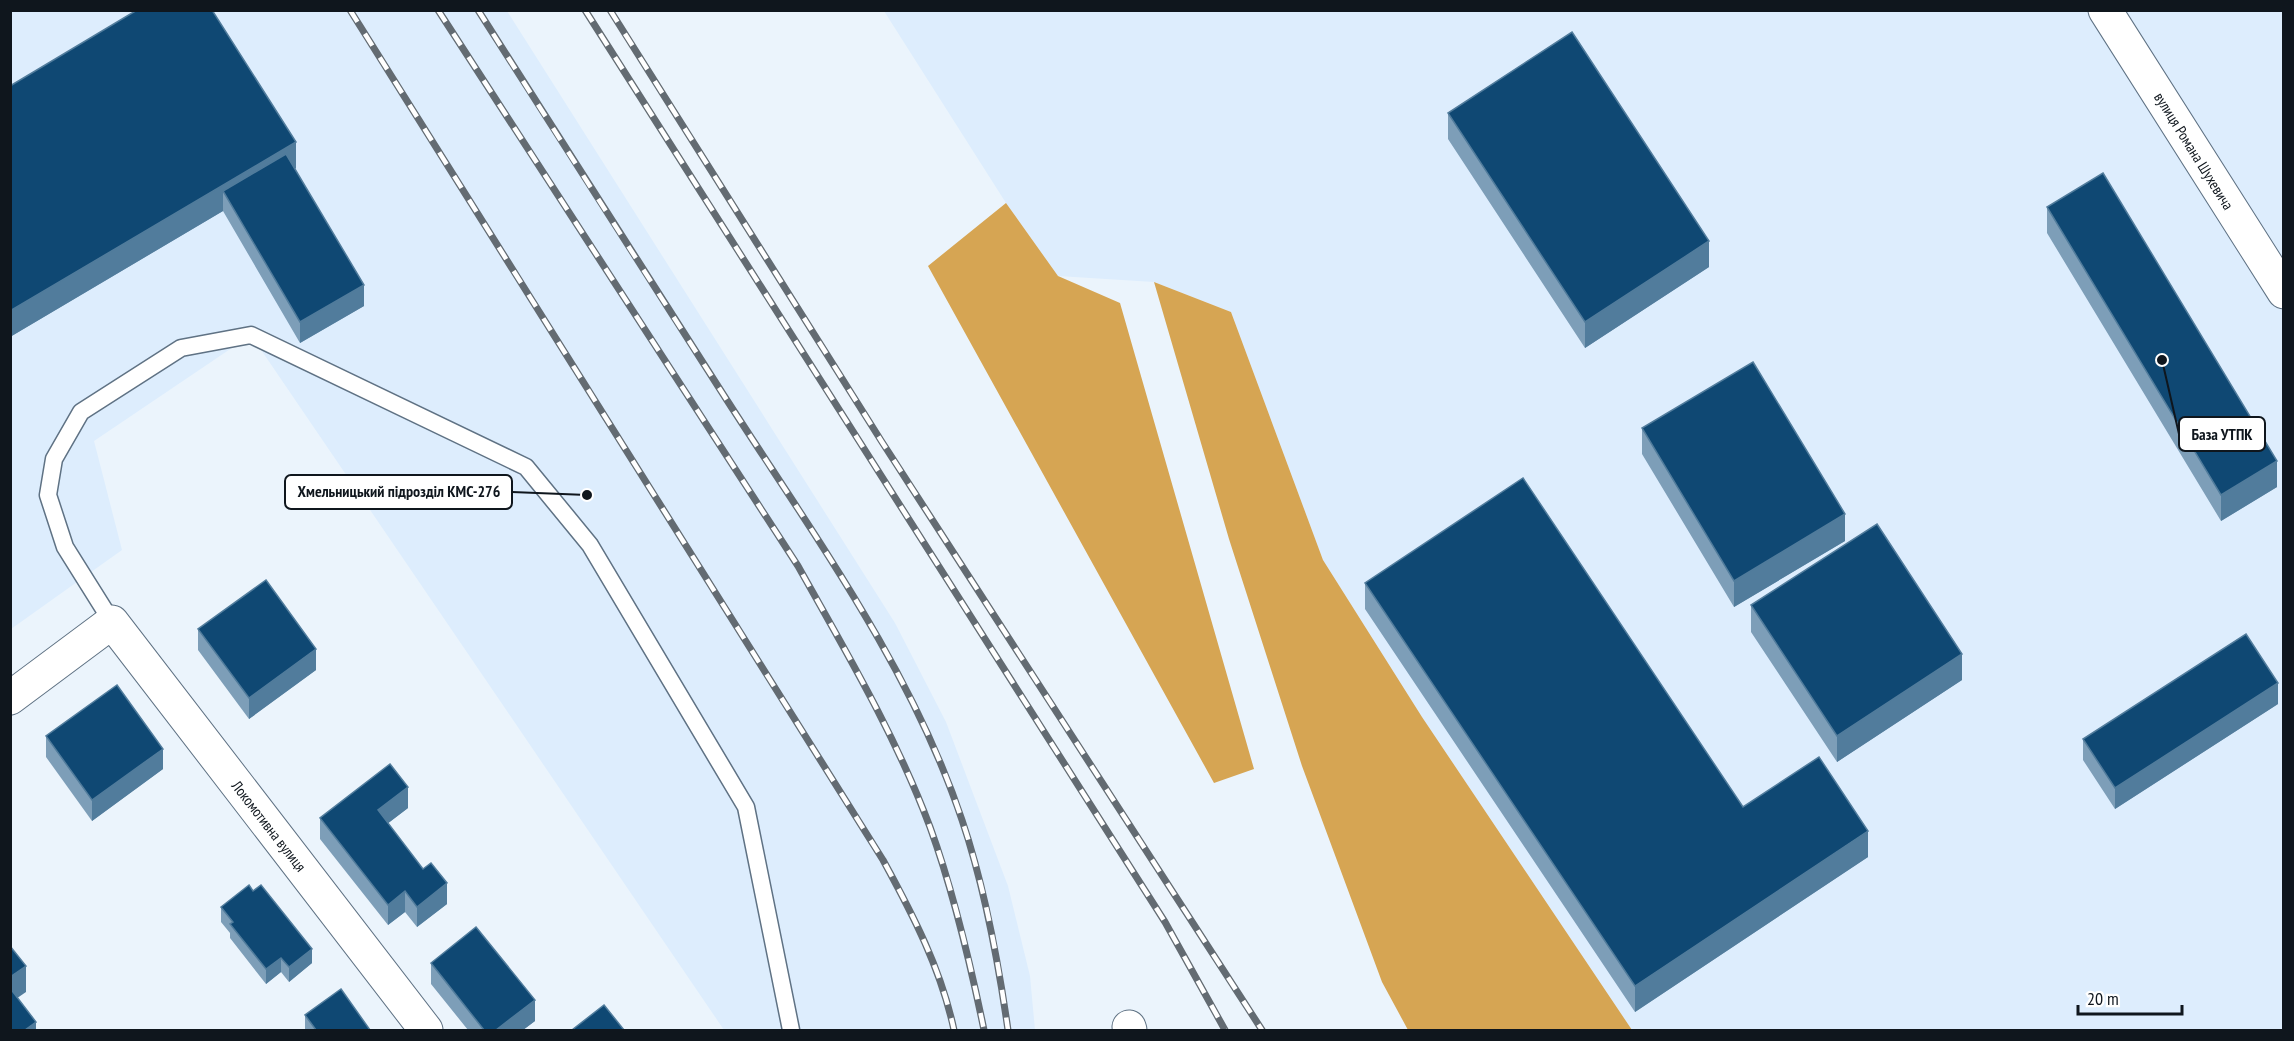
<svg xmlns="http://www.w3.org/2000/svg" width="2294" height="1041" font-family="'PT Sans Narrow',sans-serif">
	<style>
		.built { fill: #ddedfd }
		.forest { fill: #d6a553 }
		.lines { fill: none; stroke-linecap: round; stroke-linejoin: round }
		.service-casing { stroke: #5f7284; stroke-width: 19 }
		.minor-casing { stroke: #5f7284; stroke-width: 35 }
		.service { stroke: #fff; stroke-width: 16 }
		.minor { stroke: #fff; stroke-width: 33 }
		.rail-casing { stroke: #636b72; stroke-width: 7 }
		.rail { stroke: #fff; stroke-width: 4.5; stroke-dasharray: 14; stroke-linecap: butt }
		.wall { fill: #7d9eb8 }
		.shaded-wall { fill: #517c9c }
		.building { fill: #0f4873; stroke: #517c9c; stroke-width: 1.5 }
		.labels { text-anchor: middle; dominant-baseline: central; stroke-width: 6; stroke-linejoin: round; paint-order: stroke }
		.street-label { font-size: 15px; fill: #0f161d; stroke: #fff }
		.leader { fill: none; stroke: #0f161d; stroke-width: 2 }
		.callout-dot { fill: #0f161d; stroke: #fff; stroke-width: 2 }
		.callout { fill: #fff; stroke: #0f161d; stroke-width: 2 }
		.callout-label { font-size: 16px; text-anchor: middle; font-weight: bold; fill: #0f161d }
	</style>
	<rect width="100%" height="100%" fill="#ebf4fc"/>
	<!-- built -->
	<path class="built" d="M11 11H507L895 623 946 722 1008 886 1030 976 1035 1030H724L251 335 94 441 122 550 11 629Z
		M884 11H2283V1030H1632L1422 717 1323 560 1231 312 1154 282 1058 276 1006 203Z"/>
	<!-- forest -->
	<path class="forest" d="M1006 203 1058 276 1120 303 1254 769 1214 783 928 266Z
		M1154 282 1231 312 1323 560 1422 717 1632 1030H1408L1382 982 1302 766 1229 539Z"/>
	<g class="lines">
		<!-- service casing -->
		<g class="service-casing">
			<path id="service" d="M112 622 65 547 48 495 54 459 81 412 181 348 251 335 526 467 590 545 746 807 791 1030"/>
		</g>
		<!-- minor casing -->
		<g class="minor-casing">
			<path id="minor" d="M2105 10 2284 292
				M10 698 112 622 426 1030
				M1129 1027 1130 1030"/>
		</g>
		<!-- service -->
		<use href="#service" class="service"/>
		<!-- minor -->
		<use href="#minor" class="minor"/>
		<!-- rail casing -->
		<g class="rail-casing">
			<path id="rail" d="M350 10 883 860C913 915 941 969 954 1030
				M438 10 798 566C845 650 896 736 930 827 954 893 970 962 984 1030
				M478 10C559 138 641 266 723 394 810 530 910 665 962 820 985 888 998 960 1008 1030
				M585 10 1165 922 1225 1030
				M610 10 882 442 1262 1030"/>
		</g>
		<!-- rail -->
		<use href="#rail" class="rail"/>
	</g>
	<!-- wall -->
	<path class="wall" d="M10 86 296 168 295 169 364 306 300 343 223 211 10 337Z
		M1448 113 1709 267 1585 348 1448 139Z
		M2047 207 2277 487 2221 521 2047 233Z
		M1642 428 1845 541 1734 607 1642 454Z
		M1365 583 1743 807 1868 857 1635 1012 1365 609Z
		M1751 605 1962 680 1837 762 1751 632Z
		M198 629 316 670 249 719 198 650Z
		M2278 704 2115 809 2083 760V739Z
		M46 736 163 769 92 821 46 757Z
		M408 808 388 823 447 904 417 927 405 912 388 925 320 839V818Z
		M221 907 312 963 289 982 281 972 266 984 230 938V933L221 922Z
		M431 963 535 1021 523 1030H468L431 984Z
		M305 1015 370 1030H305Z"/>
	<!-- shaded-wall -->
	<path class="shaded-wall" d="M296 142V168L232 206 223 191V211L10 337V311Z
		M1709 241V267L1585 348V322Z
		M364 285V306L300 343V322Z
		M2277 461V487L2221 521V495Z
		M1845 514V541L1734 607V581Z
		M316 649V670L249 719V698Z
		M1962 654V680L1837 762V736Z
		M2278 683V704L2115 809V788Z
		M163 749V769L92 821V800Z
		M408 787V808L378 831V810Z
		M1868 831V857L1635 1012V986Z
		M447 883V904L417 927V907Z
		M405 891V912L388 925V905Z
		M312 949V963L289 982V967Z
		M281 958V972L266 984V969Z
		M26 966V992L10 1003V977Z
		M535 1000V1021L523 1030H496Z
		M36 1022V1030H25Z"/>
	<!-- building -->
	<path class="building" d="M137 10H212L296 142 10 311V86Z
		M1572 32 1709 241 1585 322 1448 113Z
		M286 154 364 285 300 322 223 191Z
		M2103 173 2277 461 2221 495 2047 207Z
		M1753 362 1845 514 1734 581 1642 428Z
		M1523 478 1743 807 1819 757 1868 831 1635 986 1365 583Z
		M1877 524 1962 654 1837 736 1751 605Z
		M266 580 316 649 249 698 198 629Z
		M2246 634 2278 683 2115 788 2083 739Z
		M117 685 163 749 92 800 46 736Z
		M390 764 408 787 378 810 423 869 431 863 447 883 417 907 405 891 388 905 320 818Z
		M249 885 253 891 261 885 312 949 289 967 281 958 266 969 230 924 233 922 221 907Z
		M476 927 535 1000 496 1030H484L431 963Z
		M10 946 26 966 10 977Z
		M10 988 36 1022 25 1030H10Z
		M341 989 370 1030H316L305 1015Z
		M604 1005 624 1030H572Z"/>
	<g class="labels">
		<!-- street labels -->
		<g class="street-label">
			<text transform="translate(2194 151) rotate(58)">вулиця Романа Шухевича</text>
			<text transform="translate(269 826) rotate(52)">Локомотивна вулиця</text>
		</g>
	</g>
	<!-- callouts -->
	<path class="leader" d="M2162 360L2179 434M587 495L512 492"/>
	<g class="callout-dot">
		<circle cx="2162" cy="360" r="6"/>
		<circle cx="587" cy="495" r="6"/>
	</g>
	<g class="callout">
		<rect x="2179" y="417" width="86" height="34" rx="6"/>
		<rect x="285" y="475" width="227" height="34" rx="6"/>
	</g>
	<g class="callout-label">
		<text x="2222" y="440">База УТПК</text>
		<text x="399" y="497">Хмельницький підрозділ КМС-276</text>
	</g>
	<!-- border -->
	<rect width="2294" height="1041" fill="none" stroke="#0f161d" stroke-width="24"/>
	<!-- scale -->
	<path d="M2078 1005v9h104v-9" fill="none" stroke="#0f161d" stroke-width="3"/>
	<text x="2087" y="1005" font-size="18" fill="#0f161d" stroke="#ffffff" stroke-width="4.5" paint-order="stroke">20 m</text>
</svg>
